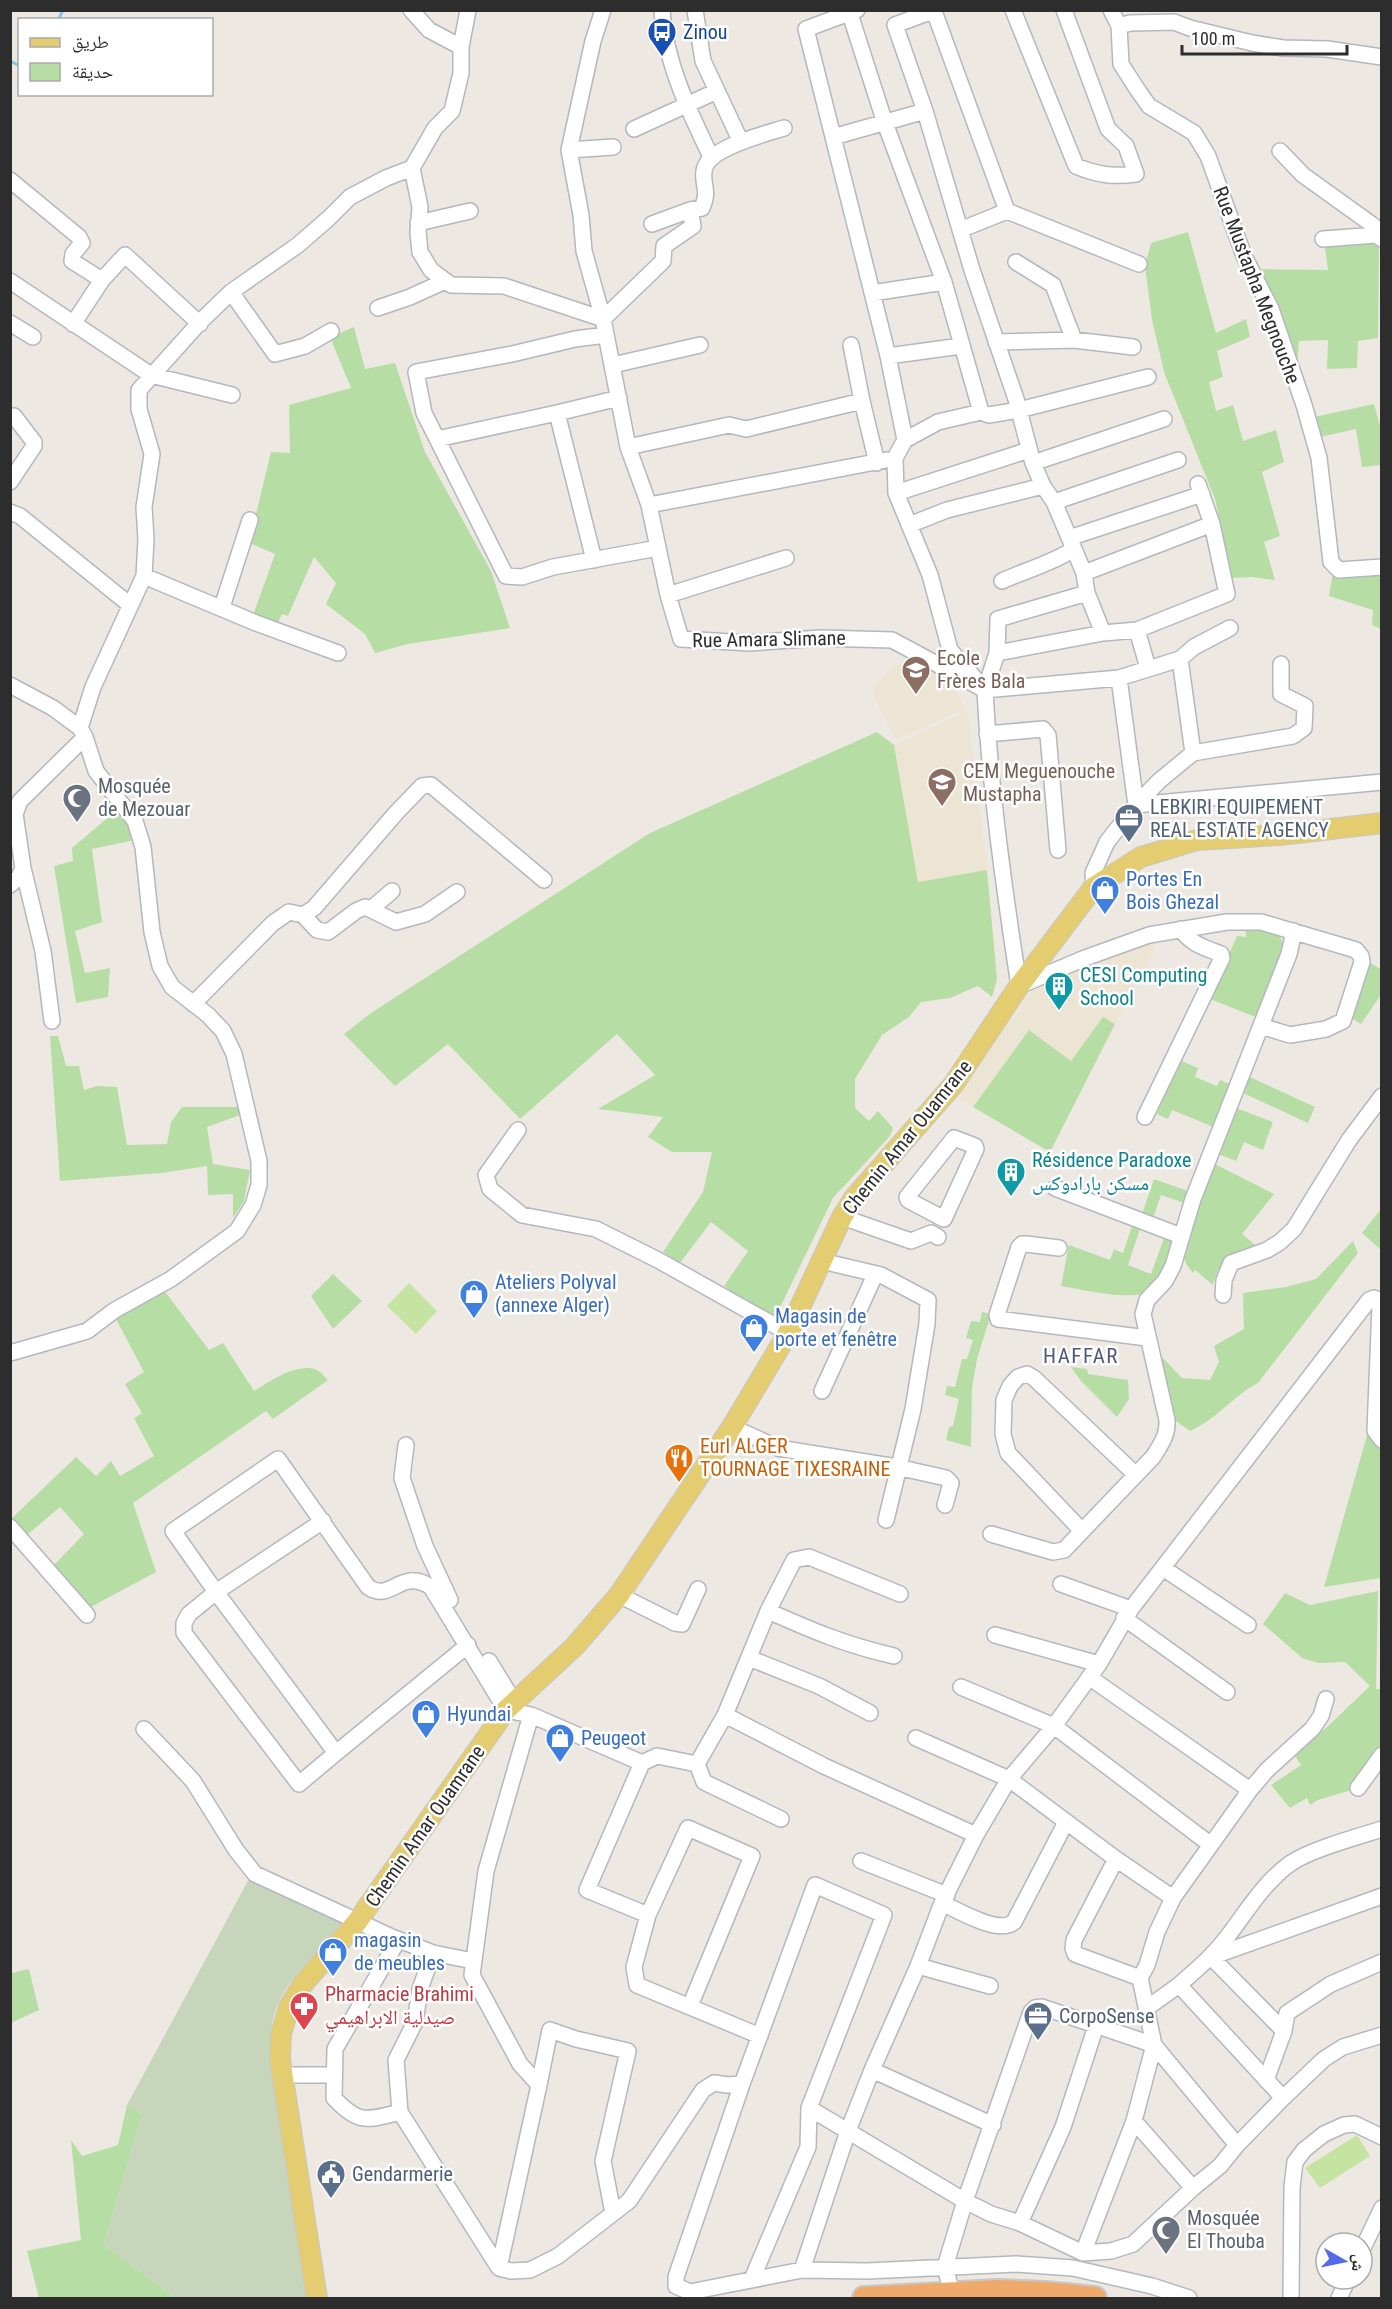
<svg xmlns="http://www.w3.org/2000/svg" width="1392" height="2309" font-family="'Roboto Condensed','Noto Naskh Arabic',sans-serif">
	<style>
		.education { fill: #ede5d3 }
		.green { fill: #b6dea4 }
		.cemetery { fill: #c7d5ba }
		.pitch { fill: #c5e4a1 }
		.lines { fill: none; stroke-linecap: round; stroke-linejoin: round }
		.stream { stroke: #80c6e4; stroke-width: 3 }
		.minor-casing { stroke: #b5b7bf; stroke-width: 18 }
		.major-casing { stroke: #c8c8c8; stroke-width: 22 }
		.highway-casing { stroke: #c8c8c8; stroke-width: 26 }
		.minor { stroke: #fff; stroke-width: 15 }
		.major { stroke: #e4cd70; stroke-width: 20 }
		.highway { stroke: #efa96b; stroke-width: 22 }
		.labels { text-anchor: middle; dominant-baseline: central; stroke-width: 5; stroke-linejoin: round; paint-order: stroke }
		.transit-label { font-size: 20px; fill: #164399; stroke: #fff; text-anchor: start }
		.street-label { font-size: 20px; fill: #2d2d2d; stroke: #fff }
		.education-label { font-size: 20px; fill: #785e54; stroke: #fff; text-anchor: start }
		.worship-label { font-size: 20px; fill: #5b616d; stroke: #fff; text-anchor: start }
		.service-label { font-size: 20px; fill: #4e5e75; stroke: #fff; text-anchor: start }
		.shop-label { font-size: 20px; fill: #366cbe; stroke: #fff; text-anchor: start }
		.culture-label { font-size: 20px; fill: #0d838f; stroke: #fff; text-anchor: start }
		.food-label { font-size: 20px; fill: #c56008; stroke: #fff; text-anchor: start }
		.health-label { font-size: 20px; fill: #be3a42; stroke: #fff; text-anchor: start }
		.neighbourhood-label { font-size: 21px; letter-spacing: 1.5px; fill: #51577a; stroke: #fff }
	</style>
	<rect width="100%" height="100%" fill="#ede9e2"/>
	<!-- education -->
	<path class="education" d="M903 661H913L950 678 964 708 897 740 877 704 872 687Z
		M968 711 987 870 918 882 894 745Z
		M1153 938 1154 949 1050 1152 955 1096 1039 982Z"/>
	<!-- green -->
	<path class="green" d="M1188 232 1216 333 1246 319 1250 337 1217 351 1223 377 1209 382 1216 411 1233 405 1243 441 1276 430 1284 462 1262 472 1280 536 1264 542 1275 580 1251 577 1232 578 1215 499 1164 372 1152 320 1145 266 1151 243Z
		M1324 240 1376 242 1379 247 1378 338 1358 341 1357 368 1327 369 1328 340 1299 341 1297 367 1251 269 1328 270Z
		M354 327 365 369 395 363 425 452 491 571 510 628 408 644 375 653 365 634 326 604 336 583 314 557 288 616 282 614 276 627 252 618 275 554 249 543 271 452 290 453 289 405 351 388 330 337Z
		M1374 404 1381 429V465L1362 467 1356 429 1320 437 1314 417Z
		M1381 571V629L1372 625 1373 610 1329 596 1333 573Z
		M877 732 894 745 918 882 987 870 997 979 992 997 978 986 950 998 921 1002 909 1017 882 1035 855 1079V1108L869 1121 878 1111 893 1128 890 1136 833 1198 773 1322 724 1286 748 1251 711 1222 680 1263 663 1252 703 1192 712 1152H672L648 1137 663 1117 598 1109 655 1075 617 1034 520 1119 448 1044 395 1086 344 1034 371 1013 650 833Z
		M117 810 129 823 135 840 92 849 102 922 75 931 85 973 110 968 108 997 76 1003 54 866 73 861 72 848Z
		M1245 926 1277 930 1287 953 1258 1018 1210 999 1237 936 1246 937Z
		M1370 963 1381 969V997L1380 996 1361 1024 1350 1017Z
		M1103 1017 1115 1024 1050 1152 973 1107 1029 1030 1071 1061Z
		M50 1036H58L66 1066H79L84 1090 97 1086 117 1087 127 1145 167 1144 171 1122 182 1107H239L240 1115 207 1127 213 1164 250 1170 244 1201 233 1218V1194L208 1195 207 1166 161 1173 60 1181Z
		M1179 1060 1198 1068 1195 1077 1217 1086 1220 1080 1234 1086 1216 1128 1172 1110 1168 1119 1157 1114Z
		M1250 1077 1315 1107 1308 1123 1243 1093Z
		M1236 1108 1273 1122 1263 1150 1244 1142 1236 1161 1218 1154Z
		M1213 1163 1274 1194 1242 1234 1260 1249C1233 1258 1220 1255 1213 1285L1195 1270 1193 1273C1190 1269 1186 1265 1185 1261 1179 1239 1204 1185 1213 1163Z
		M1154 1179 1191 1192 1187 1204 1161 1195 1153 1218 1142 1214Z
		M1381 1209V1250L1362 1233Z
		M1132 1226 1140 1229 1128 1265 1151 1274 1164 1238 1174 1242C1170 1257 1162 1283 1149 1291 1134 1302 1080 1289 1061 1286L1069 1245 1110 1260 1114 1249 1123 1253Z
		M1353 1241 1358 1253 1258 1383C1233 1396 1216 1420 1190 1431L1170 1417 1156 1361 1163 1358 1182 1378 1210 1380 1219 1362 1214 1346 1244 1329 1243 1293 1286 1287 1316 1279Z
		M333 1274 362 1301 333 1329 311 1296Z
		M163 1289 209 1350 223 1343 254 1391C271 1381 297 1362 317 1370 321 1372 325 1377 328 1380L273 1419 266 1411 133 1503 156 1572 89 1608 53 1566 84 1534 60 1507 26 1536 12 1518 76 1457 96 1476 111 1461 120 1476 154 1456 134 1418 142 1413 125 1384 144 1372 115 1317Z
		M982 1312 991 1314 977 1359 972 1388 971 1447 946 1440 949 1427 953 1426 959 1399 945 1395 947 1386 955 1387 962 1359H967L973 1340 966 1338 971 1321 980 1322Z
		M1071 1367 1087 1369 1088 1374 1128 1380 1129 1399 1117 1417 1081 1381Z
		M1367 1435 1381 1442V1578L1324 1587Z
		M1378 1591 1376 1689H1381V1755L1358 1788 1318 1800 1310 1805 1307 1798 1290 1808 1271 1785 1301 1765 1293 1753 1327 1727 1370 1686 1345 1662 1318 1663 1302 1658 1263 1624 1285 1593 1310 1605Z
		M29 1969 39 2010 11 2023V1973Z
		M127 2105 142 2115 104 2245 176 2298H39L27 2251 81 2240 71 2140 82 2156 118 2145Z"/>
	<!-- cemetery -->
	<path class="cemetery" d="M249 1879 347 1924C319 1952 282 1979 273 2020 271 2027 272 2036 271 2044L311 2298H176L104 2245 142 2115 127 2105Z"/>
	<!-- pitch -->
	<path class="pitch" d="M409 1283 437 1311 416 1334 387 1306Z
		M1357 2135 1370 2156 1320 2188 1305 2168Z"/>
	<g class="lines">
		<!-- stream -->
		<path class="stream" d="M58 20 63 10
			M10 61 20 66"/>
		<!-- minor casing -->
		<g class="minor-casing">
			<path id="minor" d="M411 10 429 30 461 47
				M603 10 593 41 569 150 581 215 584 251 603 319 663 261 664 246 693 226 690 210 702 208C710 188 702 188 704 171 706 148 765 134 784 128
				M662 10C665 62 689 111 711 157
				M695 10 703 61 741 142
				M857 10 806 29 888 356 905 440 895 458 896 493 930 575 950 650 978 682
				M935 10 895 25 925 111 972 270 1016 399 1033 463 1043 486 1054 502 1074 549 1084 573 1087 593 1103 633
				M1013 10 1076 166C1097 175 1113 177 1136 174L1126 146 1108 129 1064 10
				M1111 10 1119 26 1130 23 1174 22 1190 28 1252 43 1283 48 1327 49 1382 57
				M934 11 1007 211 1139 264
				M850 14 885 123 944 282 981 412
				M1119 26 1121 64 1137 89 1149 106 1194 133 1208 156 1244 256 1271 309 1304 405 1319 458 1331 562 1339 570 1382 567
				M634 129 717 91
				M833 137 925 111
				M569 150 613 147
				M1280 151 1303 175 1374 226 1376 235 1382 239
				M412 168 420 207 418 232 420 252 431 270 451 285 504 286 603 319 628 447 649 505 668 595 681 639 749 643 821 638 892 640 985 690C990 789 1004 888 1019 986L1085 958 1149 935 1227 922H1261L1356 950 1361 956 1362 962 1343 1021 1326 1029 1290 1035 1261 1026
				M412 168 435 128 452 111 461 73V47L468 10
				M10 180 79 237 82 243 73 254 72 261 102 280 73 324
				M418 223 470 211
				M652 224 690 210
				M960 230 1007 211
				M1323 239 1376 235
				M1016 262 1053 285 1074 340
				M102 280 125 255 200 324
				M10 281 151 375 232 395
				M231 292 275 354 305 346 331 331
				M872 293 944 282
				M378 308 410 297 445 281
				M10 323 33 337
				M606 335 575 339 512 354 416 372 424 413 506 576 522 577 553 567 658 548
				M996 342 1074 340 1133 347
				M851 345 862 401
				M888 356 961 346
				M613 365 700 345
				M437 439 557 413
				M905 440 938 422 981 412 989 415 1019 410 1148 377
				M628 447 729 425 746 429 862 401 877 463
				M1033 463 1164 419
				M10 482 34 446V442L14 416
				M896 493 1029 450
				M1054 502 1178 460
				M649 505 886 460
				M10 512 20 516 130 605
				M909 525 947 510 1043 486
				M1069 538 1202 494
				M594 560 557 413 619 398
				M1084 573 1212 524
				M144 576 256 623 338 653
				M1002 581C1026 570 1053 563 1074 549
				M668 595 786 558
				M222 607 250 520
				M1137 630 1148 668
				M997 653 1103 633 1137 630 1227 594 1212 524 1198 484
				M1180 659 1193 753
				M1119 678 1136 805 1382 782
				M10 685 53 708 80 728
				M985 690 1119 678 1180 659 1194 647 1230 628
				M985 690 997 653 998 619 1087 593
				M987 734 1043 729 1048 735 1058 850
				M23 868 43 951 52 1021
				M10 885 19 877 23 868 15 814 20 801 85 737
				M1094 887 1093 873 1107 842 1136 805 1159 781 1193 753 1293 736 1304 728 1305 706 1281 694V664
				M371 909 392 891
				M303 915 317 930 328 932 356 911 365 907 396 922 425 914 457 892
				M193 1004 273 923 289 912 303 915 314 908 396 813 422 786 431 785 544 880
				M1145 1117 1222 958 1221 954C1206 948 1190 944 1181 929
				M518 1130 486 1175 490 1189 522 1215 596 1229 658 1260 788 1333
				M954 1138 975 1146 976 1149 944 1219 908 1200 907 1197Z
				M1055 1188 1181 1236
				M842 1217 911 1241 931 1233 938 1237
				M1059 1248 1026 1244H1022L1019 1247 997 1315 998 1319 1147 1338
				M822 1261 881 1275 928 1300 927 1324 913 1409 886 1520
				M1223 1295 1224 1280 1231 1263 1267 1250 1280 1242 1294 1229 1349 1140 1382 1096
				M10 1353 87 1331 115 1310 171 1279 237 1231 253 1205 259 1185V1161L234 1054 223 1031 208 1015 172 987 160 966 152 932 143 847 135 821 96 771 85 737 80 728 93 687 144 576 146 539 144 507 152 454 139 409V390L200 322 231 292 298 245 329 218 350 197 386 178 412 168
				M822 1391 875 1275
				M732 1427 778 1448 897 1467 946 1478 951 1483 945 1505
				M406 1445 402 1478 425 1546 450 1600
				M323 1521 216 1592 189 1614 184 1623V1633L299 1784 336 1753
				M10 1527 87 1615
				M1082 1531 1008 1453 1003 1434 1004 1400 1010 1386 1018 1377 1027 1374 1034 1378 1135 1474
				M991 1534 1053 1552 1064 1550 1153 1457C1161 1444 1168 1435 1167 1420L1143 1314 1147 1300 1165 1281 1173 1266 1193 1199 1289 954 1294 931
				M1163 1568 1248 1625
				M1061 1584 1131 1609
				M619 1595 675 1623 682 1624 698 1589
				M768 1611C813 1631 846 1645 894 1656
				M1124 1618 1227 1692
				M995 1635 1099 1664
				M468 1645 336 1753 216 1592 173 1531 278 1459 368 1587C392 1603 400 1567 431 1587L506 1710 531 1715 642 1763 587 1890 648 1915
				M749 1658 819 1686 870 1713
				M489 1661 514 1702
				M1089 1677 1250 1790
				M961 1687 1054 1726 1211 1845
				M725 1715 824 1766 976 1835
				M144 1729 193 1781 236 1850 255 1874 394 1938 433 1953 473 1961
				M916 1738 1009 1779 1116 1859 1173 1898
				M642 1763 657 1756 697 1764 704 1782 781 1819
				M697 1764 725 1715 768 1611 794 1560 809 1557 900 1594
				M1358 1788 1382 1755
				M1116 1859 1074 1940 1073 1948 1075 1954 1140 1978
				M861 1861 947 1895
				M942 1903C959 1911 999 1935 1014 1922L1066 1822
				M394 1938 398 1940 335 2049 334 2098C359 2125 367 2120 400 2112
				M433 1953 420 1989 415 2022 396 2060 400 2112 499 2268 511 2271 530 2270 558 2256 629 2201 703 2090 714 2083 727 2085 742 2084 676 2277V2286L690 2292 802 2270 867 2271 1016 2264 1073 2268 1152 2286 1189 2298
				M918 1966 990 1986
				M1179 1985C1197 1969 1214 1955 1228 1936 1247 1911 1265 1881 1291 1863 1312 1849 1357 1837 1382 1829
				M690 2006 752 1856 688 1828 648 1915 634 1967 637 1985 760 2036
				M1284 2031 1211 1957 1382 1896
				M872 2070 993 2125
				M283 2075H333
				M1266 2080 1284 2031 1287 2013 1331 1984 1382 1962
				M742 2084 815 1885 884 1915 809 2108 808 2147 752 2279
				M539 2085 550 2030 576 2039 628 2051 603 2161 613 2213
				M1283 2098 1324 2059 1343 2047 1382 2035
				M809 2108 965 2201 991 2214 1020 2223 1083 2253 1134 2121 1154 2045 1140 1978 1147 1965 1157 1932 1173 1898 1250 1790 1267 1770 1312 1729 1321 1716 1326 1699
				M1134 2121 1193 2188
				M1020 2223 1063 2127 1096 2026
				M1362 2250 1382 2208
				M1083 2253 1111 2251 1133 2244 1193 2188 1220 2166 1237 2145 1283 2098 1179 1985 1147 2008
				M499 2268 539 2085 520 2064 472 1975 486 1871 531 1715
				M802 2270 848 2131 872 2070 918 1966 942 1903 976 1835 1009 1779 1054 1726 1099 1664 1131 1609 1369 1300 1374 1298 1379 1300 1380 1306 1375 1431 1382 1440
				M952 2293 945 2267 965 2201 1031 2012 1035 2008 1042 2007 1154 2045 1237 2145
				M1291 2298 1292 2187 1295 2162 1304 2150 1324 2134 1344 2125 1355 2124 1382 2137
				M1339 2298 1348 2279"/>
		</g>
		<!-- major casing -->
		<g class="major-casing">
			<path id="major" d="M317 2298 280 2059 281 2034 289 2007 303 1984 357 1922 506 1710 575 1646 619 1595 732 1427 788 1333 842 1217 854 1198 953 1085 1019 986 1094 887 1141 857 1197 840 1280 835 1382 823"/>
		</g>
		<!-- highway casing -->
		<g class="highway-casing">
			<path id="highway" d="M864 2298 998 2291 1046 2293 1095 2298"/>
		</g>
		<!-- minor -->
		<use href="#minor" class="minor"/>
		<!-- major -->
		<use href="#major" class="major"/>
		<!-- highway -->
		<use href="#highway" class="highway"/>
	</g>
	<!-- icons -->
	<defs>
		<g id="bus-pin" transform="scale(1.5)"><path d="M0 17L-7.5 6A9.5 9.5 0 1 1 7.5 6Z" fill="#1a4fb4" stroke="#fff"/><path d="M-5-6H5V4H4V6H2V4H-2V6H-4V4H-5ZM-3.5-4V0h7V-4ZM-3.5 1.2v1.5H-2V1.2ZM2 1.2v1.5H3.5V1.2Z" fill="#fff"/></g>
		<g id="school-pin" transform="scale(1.5)"><path d="M0 17L-7.5 6A9.5 9.5 0 1 1 7.5 6Z" fill="#8d6e63" stroke="#fff"/><path d="M0-5L7-2L0 1L-7-2ZM-4 1L0 2.5L4 1V4Q0 6-4 4Z" fill="#fff"/></g>
		<g id="mosque-pin" transform="scale(1.5)"><path d="M0 17L-7.5 6A9.5 9.5 0 1 1 7.5 6Z" fill="#6b7280" stroke="#fff"/><path d="M3.5-4.9A6 6 0 1 0 3.5 4.9A5 5 0 1 1 3.5-4.9Z" fill="#fff"/></g>
		<g id="office-pin" transform="scale(1.5)"><path d="M0 17L-7.5 6A9.5 9.5 0 1 1 7.5 6Z" fill="#5c6f8a" stroke="#fff"/><path d="M-6-3h4V-5.5h4V-3h4V5H-6ZM-1-4.5V-3h2v-1.5ZM-6 0V1H6V0Z" fill="#fff"/></g>
		<g id="shop-pin" transform="scale(1.5)"><path d="M0 17L-7.5 6A9.5 9.5 0 1 1 7.5 6Z" fill="#3f7fe0" stroke="#fff"/><path d="M-5-2.5h2.3a2.7 3.5 0 0 1 5.4 0H5L5.5 6h-11ZM-1.5-2.5h3a1.5 2.3 0 0 0-3 0Z" fill="#fff"/></g>
		<g id="building-pin" transform="scale(1.5)"><path d="M0 17L-7.5 6A9.5 9.5 0 1 1 7.5 6Z" fill="#0f9aa8" stroke="#fff"/><path d="M-4-6H4V6H1V3H-1V6H-4ZM-2.5-4.3h1.7v1.8h-1.7ZM.8-4.3h1.7v1.8H.8ZM-2.5-1h1.7V.8h-1.7ZM.8-1h1.7V.8H.8Z" fill="#fff"/></g>
		<g id="restaurant-pin" transform="scale(1.5)"><path d="M0 17L-7.5 6A9.5 9.5 0 1 1 7.5 6Z" fill="#e8710a" stroke="#fff"/><path d="M-5-6h1v4h1v-4h1v4h1v-4h1v5L-1.5 .5V6h-2V.5L-5-1ZM5-6V6H3V1.5H1.5Q1.5-4 5-6Z" fill="#fff"/></g>
		<g id="pharmacy-pin" transform="scale(1.5)"><path d="M0 17L-7.5 6A9.5 9.5 0 1 1 7.5 6Z" fill="#e0444e" stroke="#fff"/><path d="M-2-6h4v4h4v4h-4v4h-4v-4h-4v-4h4Z" fill="#fff"/></g>
		<g id="civic-pin" transform="scale(1.5)"><path d="M0 17L-7.5 6A9.5 9.5 0 1 1 7.5 6Z" fill="#5c6f8a" stroke="#fff"/><path d="M-.6-6.5H3V-4.5H.6V-3L4-1V1h2V6H-6V1h2V-1L-.6-3ZM-1.2 2.5V6h2.4V2.5Z" fill="#fff"/></g>
	</defs>
	<g fill-rule="evenodd">
		<use href="#bus-pin" x="662" y="32"/>
		<use href="#school-pin" x="916" y="670"/>
		<use href="#school-pin" x="942" y="782"/>
		<use href="#mosque-pin" x="77" y="798"/>
		<use href="#office-pin" x="1129" y="818"/>
		<use href="#shop-pin" x="1105" y="890"/>
		<use href="#building-pin" x="1059" y="986"/>
		<use href="#building-pin" x="1011" y="1172"/>
		<use href="#shop-pin" x="474" y="1294"/>
		<use href="#shop-pin" x="754" y="1328"/>
		<use href="#restaurant-pin" x="679" y="1458"/>
		<use href="#shop-pin" x="426" y="1714"/>
		<use href="#shop-pin" x="560" y="1738"/>
		<use href="#shop-pin" x="333" y="1952"/>
		<use href="#pharmacy-pin" x="304" y="2006"/>
		<use href="#office-pin" x="1038" y="2016"/>
		<use href="#civic-pin" x="331" y="2174"/>
		<use href="#mosque-pin" x="1166" y="2230"/>
	</g>
	<g class="labels">
		<!-- transit labels -->
		<g class="transit-label">
			<text x="683" y="32">Zinou</text>
		</g>
		<!-- street labels -->
		<g class="street-label">
			<text transform="translate(1257 285) rotate(69)">Rue Mustapha Megnouche</text>
			<text transform="translate(769 639) rotate(-1)">Rue Amara Slimane</text>
			<text transform="translate(907 1137) rotate(-51)">Chemin Amar Ouamrane</text>
			<text transform="translate(425 1826) rotate(-55)">Chemin Amar Ouamrane</text>
		</g>
		<!-- education labels -->
		<g class="education-label">
			<text x="937" y="658">Ecole<tspan x="937" dy="23">Frères Bala</tspan></text>
			<text x="963" y="771">CEM Meguenouche<tspan x="963" dy="23">Mustapha</tspan></text>
		</g>
		<!-- worship labels -->
		<g class="worship-label">
			<text x="98" y="786">Mosquée<tspan x="98" dy="23">de Mezouar</tspan></text>
			<text x="1187" y="2218">Mosquée<tspan x="1187" dy="23">El Thouba</tspan></text>
		</g>
		<!-- service labels -->
		<g class="service-label">
			<text x="1150" y="807">LEBKIRI EQUIPEMENT<tspan x="1150" dy="23">REAL ESTATE AGENCY</tspan></text>
			<text x="1059" y="2016">CorpoSense</text>
			<text x="352" y="2174">Gendarmerie</text>
		</g>
		<!-- shop labels -->
		<g class="shop-label">
			<text x="1126" y="879">Portes En<tspan x="1126" dy="23">Bois Ghezal</tspan></text>
			<text x="495" y="1282">Ateliers Polyval<tspan x="495" dy="23">(annexe Alger)</tspan></text>
			<text x="775" y="1316">Magasin de<tspan x="775" dy="23">porte et fenêtre</tspan></text>
			<text x="447" y="1714">Hyundai</text>
			<text x="581" y="1738">Peugeot</text>
			<text x="354" y="1940">magasin<tspan x="354" dy="23">de meubles</tspan></text>
		</g>
		<!-- culture labels -->
		<g class="culture-label">
			<text x="1080" y="975">CESI Computing<tspan x="1080" dy="23">School</tspan></text>
			<text x="1032" y="1160">Résidence Paradoxe<tspan x="1032" dy="23">مسكن بارادوكس</tspan></text>
		</g>
		<!-- food labels -->
		<g class="food-label">
			<text x="700" y="1446">Eurl ALGER<tspan x="700" dy="23">TOURNAGE TIXESRAINE</tspan></text>
		</g>
		<!-- health labels -->
		<g class="health-label">
			<text x="325" y="1994">Pharmacie Brahimi<tspan x="325" dy="23">صيدلية الابراهيمي</tspan></text>
		</g>
		<!-- neighbourhood labels -->
		<g class="neighbourhood-label">
			<text x="1081" y="1356">HAFFAR</text>
		</g>
	</g>
	<!-- border -->
	<rect width="1392" height="2309" fill="none" stroke="#2d2d2d" stroke-width="24"/>
	<!-- legend -->
	<rect x="18" y="18" width="195" height="78" fill="#ffffff" stroke="#ababab" stroke-width="1.5"/>
	<rect x="30" y="38" width="30" height="9" fill="#e4cd70" stroke="#ababab" stroke-width="1.5"/>
	<text x="72" y="48" font-size="18" fill="#2d2d2d">طريق</text>
	<rect x="30" y="63" width="30" height="18" fill="#b6dea4" stroke="#ababab" stroke-width="1.5"/>
	<text x="72" y="78" font-size="18" fill="#2d2d2d">حديقة</text>
	<!-- north arrow -->
	<g transform="translate(1344 2261) rotate(99)"><circle r="28" fill="#ffffff" stroke="#ababab" stroke-width="1.5"/>
	<path d="M0-4.5L10 22L0 15L-10 22Z" fill="#536ae9"/>
	<text y="-9" font-size="16" font-weight="bold" text-anchor="middle" fill="#2d2d2d">ش</text>
	</g>
	<!-- scale -->
	<path d="M1182 45v9h165v-9" fill="none" stroke="#2d2d2d" stroke-width="3"/>
	<text x="1191" y="45" font-size="18" fill="#2d2d2d" stroke="#ffffff" stroke-width="4.5" paint-order="stroke">100 m</text>
</svg>
